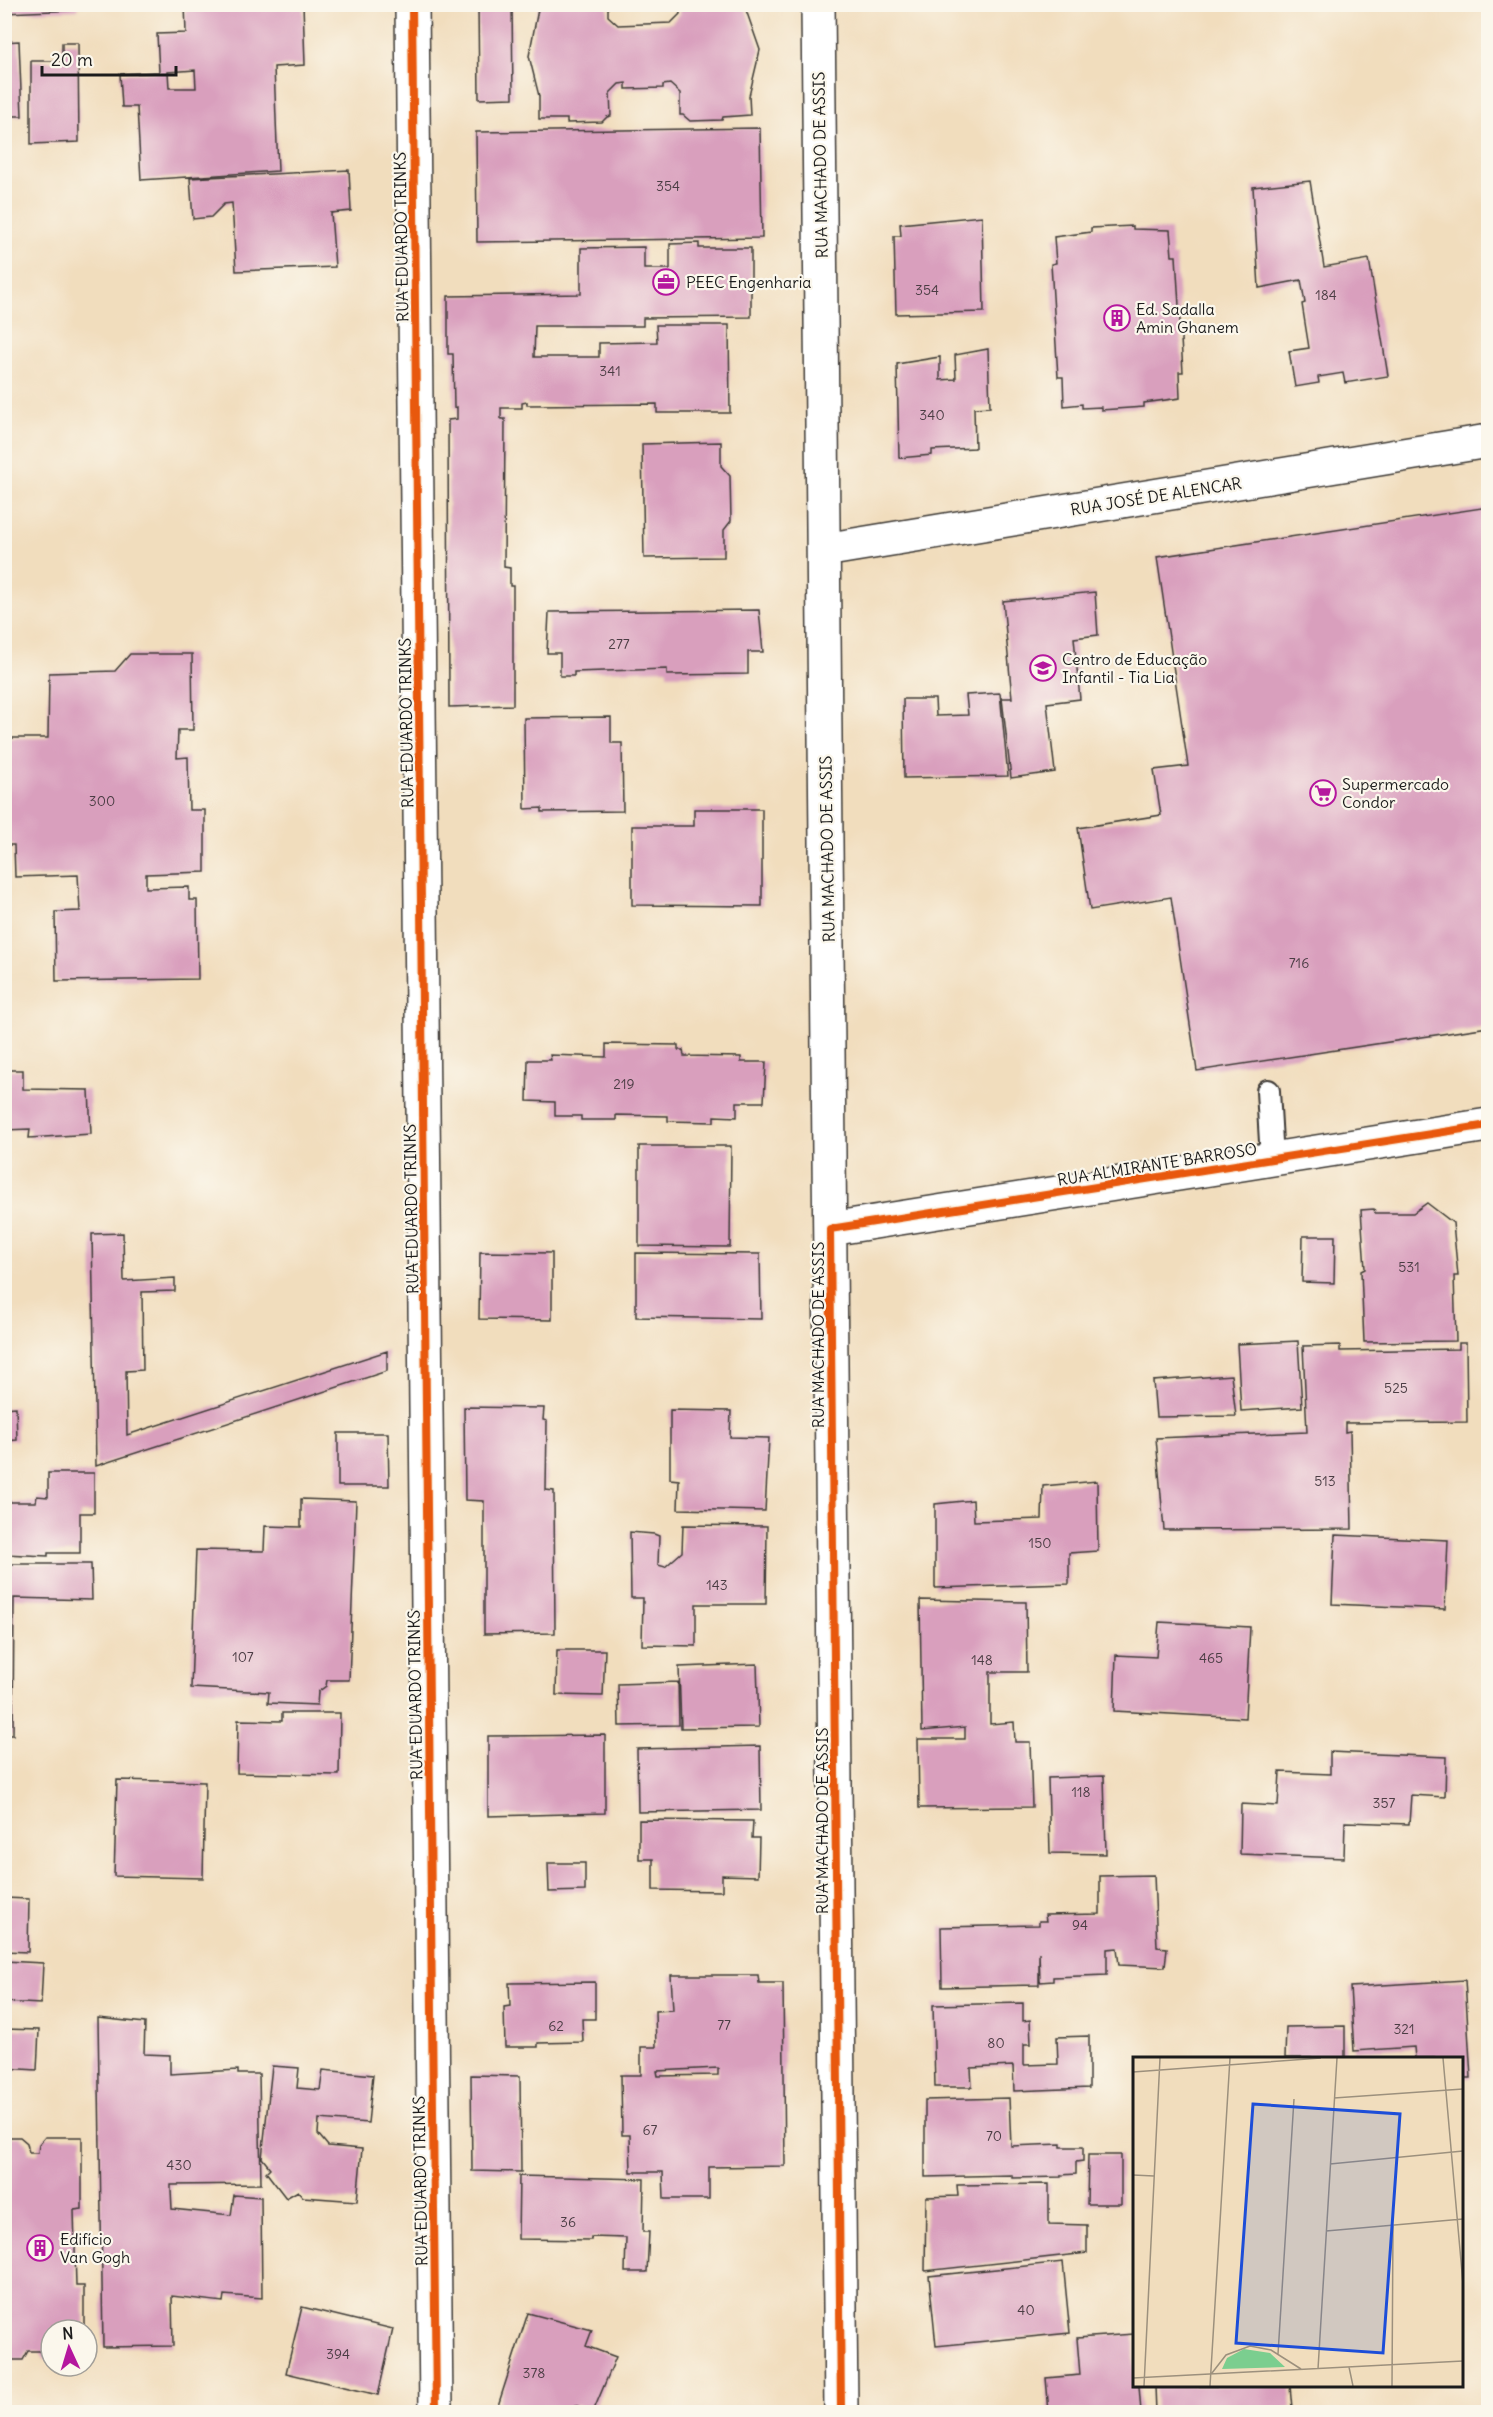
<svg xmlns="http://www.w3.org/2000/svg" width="1493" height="2417" font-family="Delius,sans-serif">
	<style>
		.building { fill: #d99fbd; fill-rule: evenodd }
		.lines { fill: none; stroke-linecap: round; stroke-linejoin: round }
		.service-casing { stroke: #3c3934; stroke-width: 26 }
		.minor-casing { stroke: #3c3934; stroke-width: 36 }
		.service { stroke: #fff; stroke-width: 22 }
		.minor { stroke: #fff; stroke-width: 33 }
		.cycleway-casing { stroke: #fbf7ec; stroke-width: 11 }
		.cycleway { stroke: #e8590c; stroke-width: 8 }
		.labels { text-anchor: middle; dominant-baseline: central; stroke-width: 4.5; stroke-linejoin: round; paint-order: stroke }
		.number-label { font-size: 14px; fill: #4b3d44 }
		.street-label { font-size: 16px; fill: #1c1c1c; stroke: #fbf7ec }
		.poi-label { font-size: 16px; fill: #1c1c1c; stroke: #fbf7ec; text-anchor: start }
		.inset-road { fill: none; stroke: #9c907d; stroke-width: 1.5 }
		.view { fill: #1d4ed8; fill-opacity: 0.15; stroke: #1d4ed8; stroke-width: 3 }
		.inset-edge { fill: none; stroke: #1c1c1c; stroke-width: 3 }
	</style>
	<rect width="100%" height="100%" fill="#fbf7ec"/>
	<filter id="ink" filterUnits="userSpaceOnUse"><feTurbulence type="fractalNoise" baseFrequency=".0167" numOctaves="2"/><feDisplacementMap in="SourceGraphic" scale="12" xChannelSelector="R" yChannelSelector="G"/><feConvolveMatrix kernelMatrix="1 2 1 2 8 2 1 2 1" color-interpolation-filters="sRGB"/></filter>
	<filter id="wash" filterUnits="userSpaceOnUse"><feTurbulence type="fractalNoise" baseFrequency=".008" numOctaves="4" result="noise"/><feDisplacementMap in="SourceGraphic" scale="24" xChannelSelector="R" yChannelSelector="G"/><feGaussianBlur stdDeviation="1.35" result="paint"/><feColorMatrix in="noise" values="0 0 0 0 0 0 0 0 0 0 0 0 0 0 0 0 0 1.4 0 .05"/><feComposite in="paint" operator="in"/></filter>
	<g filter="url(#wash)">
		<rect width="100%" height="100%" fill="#f1ddbd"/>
		<g id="blocks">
			<!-- building -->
			<path class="building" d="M4 4H78V10L4 13Z
				M185 4H303L305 65 274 67 278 171 141 180 137 107H122L120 74 159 72 157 34 186 33ZM195 70 196 88H169L168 72Z
				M478 4H512L513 98 479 99Z
				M539 4H608V16L618 25 671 23 680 14 679 4H749V10H746L760 50 749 96 750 115 723 117 722 120 690 121 683 115H680V93L670 84 663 85V88L626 89V83L619 84 610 93 611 116 607 117 602 122 567 123V119H539V96L529 56Z
				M19 41 22 116H4V42Z
				M62 43H78L79 142 31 144V61H62Z
				M760 128 762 238 477 242 476 132Z
				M349 170 351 211 331 213 335 267 236 271 232 203 224 204 211 217 193 219 190 178Z
				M1310 181 1324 267 1369 259 1388 376 1345 383 1343 373 1318 377 1319 383 1295 387 1289 351 1309 348 1302 304 1305 303 1301 280 1259 288 1253 187Z
				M982 216 984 312 896 314 894 236H901L900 224Z
				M1133 226V229L1170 230 1172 256H1176L1183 372H1179L1180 398 1144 403V407L1101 410V407L1082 408V404L1064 406 1063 377H1058L1051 264 1056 263 1054 237 1091 232V228Z
				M699 243V248H751V317L643 318V326H535L534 357H599V343L657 342 656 325H729L730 413H657V404L527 405V402L522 403V408H501V419H505L504 567 510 568V586H513V705L449 707 448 420 457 419V407L454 408 453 354H448V296L581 294V248L644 247V269H670V244Z
				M988 349 990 407 974 408 975 448 932 450V455L899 458 897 364 940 357V380L956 379 955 355Z
				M721 442V466L730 476 731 521 724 530V557L644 558 642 444Z
				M1488 507V1027L1197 1071 1171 897 1090 910 1078 828 1161 815 1154 770 1188 766 1157 557Z
				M1095 592 1098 635 1074 638 1080 699 1047 703 1055 772 1011 778 1002 698H1012L1003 601Z
				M759 610 763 652H748V674L667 675V669L574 672V676H560V653H547L549 612Z
				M130 654H192L193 730H178L177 758 188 757 189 810H205V872L146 874V888L189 887V900H197L198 979 56 981 55 912 80 911 78 875 15 877 14 845H4V738H48L49 673 115 671Z
				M1000 693 1008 776 904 778 903 699H935L936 716 968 715 966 695Z
				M611 717V743H622L623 811 542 812V808L525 809 524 718Z
				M694 809H762V906L632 905V826H694Z
				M606 1044 678 1045V1050H683L684 1056 741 1057V1062H766L764 1102H737V1117L714 1116V1122L668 1121V1116L616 1115V1120H581V1116H555V1102L527 1101 528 1060H551L550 1055 606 1057Z
				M4 1070H23V1089L89 1090 91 1134 29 1138 30 1129 4 1130Z
				M639 1146H731L730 1247 639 1246Z
				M1427 1203 1453 1223 1458 1276H1454L1456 1341 1364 1342 1361 1271 1365 1269 1361 1210 1374 1209 1375 1213H1413Z
				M123 1233 124 1281 175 1278V1291L142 1292 143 1370 126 1371 127 1435 387 1351V1371L96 1466 92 1234Z
				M1303 1236H1335L1334 1283 1302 1282Z
				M480 1252 552 1253V1320L479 1319Z
				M636 1253 760 1254 761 1319 636 1317Z
				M1298 1341 1302 1407 1241 1411 1237 1344Z
				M1459 1343H1466L1467 1422 1345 1423V1432L1350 1431 1352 1529 1164 1530 1156 1438 1307 1432 1303 1346 1340 1345V1351L1459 1349Z
				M1231 1375 1236 1416 1156 1417 1153 1381Z
				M16 1407 17 1440 4 1441V1408Z
				M464 1407 544 1408 543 1420 547 1421 546 1490 554 1491 555 1633 484 1634V1501L465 1500Z
				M670 1410 731 1411 730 1437 769 1438 765 1511 678 1509 679 1480 670 1479Z
				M338 1433H388L389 1486H338Z
				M48 1473H94V1513H80V1553H48V1556L4 1554V1502H36L37 1496 48 1497Z
				M1097 1481 1098 1551 1069 1553V1584L935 1588V1504L973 1500 974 1521 1042 1519 1043 1486Z
				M301 1499 356 1501 349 1680H327L326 1686 318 1692 317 1705 268 1703 269 1692 191 1688 196 1550 264 1551 265 1526 301 1527Z
				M683 1525 767 1526 766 1604H696V1646L642 1645 643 1598H631L630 1532 654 1534 659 1536 658 1565 665 1567 682 1552Z
				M1335 1535 1448 1540 1445 1609 1332 1604Z
				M4 1564H91L92 1600 14 1598 13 1735H4Z
				M920 1600 1026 1602 1027 1672H990V1724L1014 1722 1015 1742H1030L1032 1807 919 1808 918 1739H965V1727L922 1731Z
				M1159 1622 1250 1627 1245 1718 1114 1711 1116 1655 1156 1657Z
				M557 1650H605L603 1696 556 1695Z
				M757 1664 759 1727 681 1728 679 1667Z
				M678 1682 679 1725 619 1726 618 1684Z
				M282 1713H340L339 1775 237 1773 238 1720 282 1721Z
				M605 1735V1813L488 1816V1736Z
				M760 1746 761 1810 638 1812 637 1749Z
				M1330 1752 1446 1757 1445 1797 1411 1795 1409 1824 1345 1822 1344 1858 1240 1854 1241 1804 1278 1806 1280 1772 1330 1774Z
				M1104 1776 1106 1854 1050 1853 1048 1778Z
				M117 1780 205 1782 203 1878 114 1876Z
				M639 1820 753 1821 752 1838H759L758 1876 722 1875V1891L653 1890V1859H639Z
				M548 1863H585V1891L549 1892Z
				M1154 1875 1157 1947 1167 1948 1165 1967 1119 1965 1117 1948 1107 1949V1975L1053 1977V1981L1040 1982 1039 1952V1985L942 1987 941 1927 1039 1925V1921H1046L1045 1915 1100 1914V1876Z
				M4 1898 29 1899 28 1952 4 1951Z
				M4 1961 43 1963 41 2004 4 2002Z
				M671 1975H758L759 1983H783L785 2166 709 2167V2199H664L663 2172H631L630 2135H622L621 2075H641V2047H656L655 2011 673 2010ZM718 2068V2075L658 2076 657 2071Z
				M1465 1980 1471 2078H1462V2058H1415L1414 2047 1354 2051 1350 1987Z
				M595 1982V2019H582L583 2042 538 2043V2047H505L504 2007 510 2006 509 1983Z
				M1023 2003V2021L1030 2020 1031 2044H1024V2065L1058 2064 1057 2037 1089 2036V2088L1014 2091 1013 2066 971 2068 972 2087H935L933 2005Z
				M98 2018 145 2023 144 2054 170 2055V2074L238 2070V2074H259L261 2184 171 2185V2190L172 2209 231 2215 234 2195 261 2197 262 2298 224 2295 223 2302 172 2296 173 2346 103 2347Z
				M1345 2026V2058H1285L1286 2027Z
				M4 2029 39 2030 37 2070 4 2068Z
				M272 2066 299 2068 297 2088 320 2090 323 2070 373 2075 368 2123 319 2119 318 2134 328 2146 362 2149 357 2201 303 2197 298 2191 286 2198 266 2172 270 2168 262 2158Z
				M471 2075 520 2076 521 2172 472 2171Z
				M1009 2098 1011 2146 1061 2144V2147H1083V2161L1076 2162V2174L1061 2175V2177L1012 2178V2175L925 2177V2100Z
				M4 2137H20L27 2143 29 2153H38L39 2144 45 2137H82V2209L74 2210 76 2286H84V2330H51V2360H44L40 2351H28L23 2360H4Z
				M1088 2155H1121V2204H1087Z
				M519 2176 644 2179 643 2232H649L647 2272H625L626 2238 591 2237V2240L518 2239Z
				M1049 2184V2224L1087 2225V2253L925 2271 926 2197 958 2196 957 2185Z
				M1063 2262 1070 2333 936 2346 929 2276Z
				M302 2307 393 2329 378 2395 286 2373Z
				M528 2313 592 2330 586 2346 616 2357 593 2412 576 2405 573 2412H496Z
				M1134 2334V2386H1139L1141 2412H1049L1046 2378 1080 2375 1077 2338Z
				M1155 2386H1290L1292 2408 1286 2409 1287 2412H1156Z"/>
		</g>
	</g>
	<g filter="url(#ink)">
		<use href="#blocks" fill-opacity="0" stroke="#3c3934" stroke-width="1.5"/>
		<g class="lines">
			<!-- service casing -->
			<g class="service-casing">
				<path id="service" d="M1268 1091 1272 1159"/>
			</g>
			<!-- minor casing -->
			<g class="minor-casing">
				<path id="minor" d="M412 4 436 2412
					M818 4 841 2412
					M824 550 1488 441
					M830 1229 1488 1125"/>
			</g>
			<!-- service -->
			<use href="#service" class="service"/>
			<!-- minor -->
			<use href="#minor" class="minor"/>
			<!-- cycleway casing -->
			<g class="cycleway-casing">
				<path id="cycleway" d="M412 4 436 2412
					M841 2412 830 1229 1488 1125"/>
			</g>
			<!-- cycleway -->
			<use href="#cycleway" class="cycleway"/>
		</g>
	</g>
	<!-- icons -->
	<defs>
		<g id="office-ring" transform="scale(1.35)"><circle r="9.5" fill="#fbf7ec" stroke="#b5179e" stroke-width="1.5"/><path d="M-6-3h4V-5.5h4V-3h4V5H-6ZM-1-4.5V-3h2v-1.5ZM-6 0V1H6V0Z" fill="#b5179e"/></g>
		<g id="building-ring" transform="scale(1.35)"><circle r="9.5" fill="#fbf7ec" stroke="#b5179e" stroke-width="1.5"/><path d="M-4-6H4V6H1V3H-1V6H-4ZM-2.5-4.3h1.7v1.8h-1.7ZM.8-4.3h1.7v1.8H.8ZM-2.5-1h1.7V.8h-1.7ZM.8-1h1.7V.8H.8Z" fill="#b5179e"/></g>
		<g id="school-ring" transform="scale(1.35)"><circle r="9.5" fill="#fbf7ec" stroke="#b5179e" stroke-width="1.5"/><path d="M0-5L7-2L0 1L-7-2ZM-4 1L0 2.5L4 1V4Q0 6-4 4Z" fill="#b5179e"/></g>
		<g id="supermarket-ring" transform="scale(1.35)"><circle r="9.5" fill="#fbf7ec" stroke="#b5179e" stroke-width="1.5"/><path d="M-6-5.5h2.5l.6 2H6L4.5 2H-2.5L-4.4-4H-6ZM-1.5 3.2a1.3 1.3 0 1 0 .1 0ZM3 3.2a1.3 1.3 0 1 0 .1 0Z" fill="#b5179e"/></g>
	</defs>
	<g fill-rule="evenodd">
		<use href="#office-ring" x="666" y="282"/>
		<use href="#building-ring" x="1117" y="318"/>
		<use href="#school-ring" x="1043" y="668"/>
		<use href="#supermarket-ring" x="1323" y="793"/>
		<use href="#building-ring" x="40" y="2248"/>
	</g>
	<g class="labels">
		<!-- number labels -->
		<g class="number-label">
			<text x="668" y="186">354</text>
			<text x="927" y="290">354</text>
			<text x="1326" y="295">184</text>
			<text x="610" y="371">341</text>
			<text x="932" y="415">340</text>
			<text x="619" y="644">277</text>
			<text x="102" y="801">300</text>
			<text x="1299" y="963">716</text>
			<text x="624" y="1084">219</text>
			<text x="1409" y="1267">531</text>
			<text x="1396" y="1388">525</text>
			<text x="1325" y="1481">513</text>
			<text x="1040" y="1543">150</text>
			<text x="717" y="1585">143</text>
			<text x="243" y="1657">107</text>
			<text x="1211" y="1658">465</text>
			<text x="982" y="1660">148</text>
			<text x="1081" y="1792">118</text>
			<text x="1384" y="1803">357</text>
			<text x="1080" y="1925">94</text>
			<text x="724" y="2025">77</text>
			<text x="556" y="2026">62</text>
			<text x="1404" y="2029">321</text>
			<text x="996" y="2043">80</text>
			<text x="650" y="2130">67</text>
			<text x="994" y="2136">70</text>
			<text x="179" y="2165">430</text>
			<text x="568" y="2222">36</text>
			<text x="1026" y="2310">40</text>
			<text x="338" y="2354">394</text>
			<text x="534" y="2373">378</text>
		</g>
		<!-- street labels -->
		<g class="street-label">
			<text transform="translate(820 165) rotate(-91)">RUA MACHADO DE ASSIS</text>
			<text transform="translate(401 237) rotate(-91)">RUA EDUARDO TRINKS</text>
			<text transform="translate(1156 496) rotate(-9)">RUA JOSÉ DE ALENCAR</text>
			<text transform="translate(406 723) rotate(-91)">RUA EDUARDO TRINKS</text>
			<text transform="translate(827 849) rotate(-91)">RUA MACHADO DE ASSIS</text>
			<text transform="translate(1157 1164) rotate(-9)">RUA ALMIRANTE BARROSO</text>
			<text transform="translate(411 1209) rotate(-91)">RUA EDUARDO TRINKS</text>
			<text transform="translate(818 1335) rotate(-90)">RUA MACHADO DE ASSIS</text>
			<text transform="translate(415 1695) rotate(-91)">RUA EDUARDO TRINKS</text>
			<text transform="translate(822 1821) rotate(-90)">RUA MACHADO DE ASSIS</text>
			<text transform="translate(420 2181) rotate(-91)">RUA EDUARDO TRINKS</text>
		</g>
		<!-- poi labels -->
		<g class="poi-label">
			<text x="686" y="282">PEEC Engenharia</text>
			<text x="1136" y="309">Ed. Sadalla<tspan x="1136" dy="18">Amin Ghanem</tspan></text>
			<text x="1062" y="659">Centro de Educação<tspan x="1062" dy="18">Infantil - Tia Lia</tspan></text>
			<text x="1342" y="784">Supermercado<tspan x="1342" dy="18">Condor</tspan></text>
			<text x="60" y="2239">Edifício<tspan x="60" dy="18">Van Gogh</tspan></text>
		</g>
	</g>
	<!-- overview -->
	<g transform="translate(1133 2057)">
		<rect width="330" height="330" fill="#f1ddbd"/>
		<path d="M111 292 137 296 152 310 89 312 94 301Z" fill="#7bce8f"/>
		<path class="inset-road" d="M310 1 330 227M0 15 188 1M201 41 330 32M197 107 330 94M0 118 21 119M193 174 330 162M145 297 161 42M216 310 220 329M185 312 204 1M79 316 93 298 117 289 138 293 168 312M0 321 330 304M11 329 27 1M77 329 97 1M259 329 260 168"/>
		<path class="view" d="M120 47 267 57 250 296 103 286Z"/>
		<rect width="330" height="330" class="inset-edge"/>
	</g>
	<!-- margin -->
	<rect width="1493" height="2417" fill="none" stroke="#fbf7ec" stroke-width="24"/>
	<!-- north arrow -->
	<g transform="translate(69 2348) rotate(356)"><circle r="28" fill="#fbf7ec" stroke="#a29f99" stroke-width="1.5"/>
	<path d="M0-4.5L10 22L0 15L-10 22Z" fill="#b5179e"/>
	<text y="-9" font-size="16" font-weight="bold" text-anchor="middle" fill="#1c1c1c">N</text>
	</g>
	<!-- scale -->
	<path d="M42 66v9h134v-9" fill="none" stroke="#1c1c1c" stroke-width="3"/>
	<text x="51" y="66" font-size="18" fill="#1c1c1c" stroke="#fbf7ec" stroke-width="4.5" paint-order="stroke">20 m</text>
</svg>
